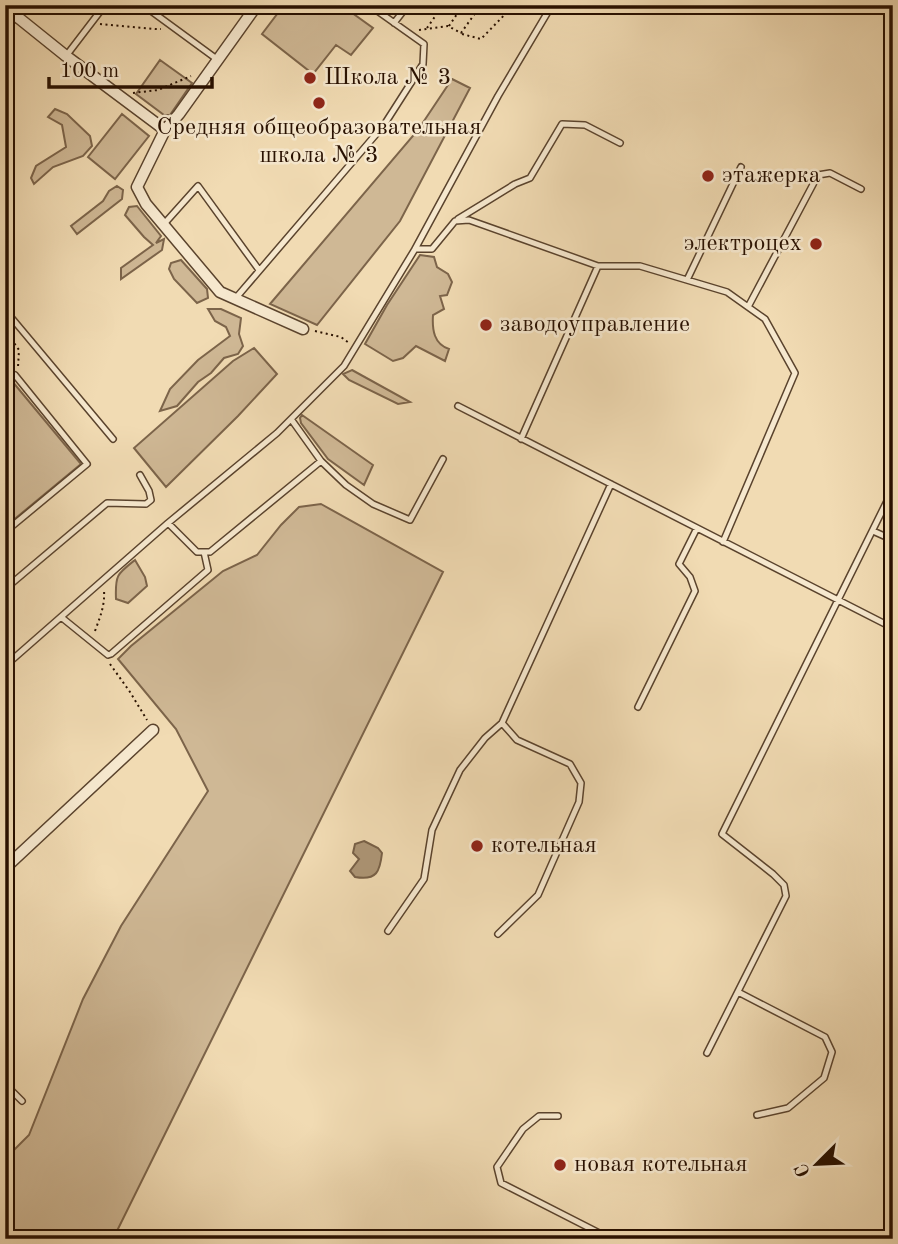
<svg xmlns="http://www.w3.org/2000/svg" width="898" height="1244" font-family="'Old Standard TT',serif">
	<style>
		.green { fill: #cfb895; stroke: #7c644a; stroke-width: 2 }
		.water { fill: #ad9676; stroke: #786047; stroke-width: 2 }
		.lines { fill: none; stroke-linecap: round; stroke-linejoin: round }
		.lane-casing { stroke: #5a432d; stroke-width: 8 }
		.street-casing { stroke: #5a432d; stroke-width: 13 }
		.path { stroke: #281000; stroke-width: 2; stroke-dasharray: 2 3.5; stroke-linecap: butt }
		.lane { stroke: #f6e8ce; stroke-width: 5 }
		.street { stroke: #f6e8ce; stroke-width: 10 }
		.poi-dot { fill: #8f2418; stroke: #f6e8ce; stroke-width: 2.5 }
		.labels { text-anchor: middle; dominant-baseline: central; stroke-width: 5; stroke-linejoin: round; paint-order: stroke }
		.poi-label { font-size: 24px; fill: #281000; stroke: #f6e8ce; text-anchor: start }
	</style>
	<rect width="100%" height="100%" fill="#f1dbb3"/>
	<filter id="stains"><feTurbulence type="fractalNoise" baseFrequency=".00286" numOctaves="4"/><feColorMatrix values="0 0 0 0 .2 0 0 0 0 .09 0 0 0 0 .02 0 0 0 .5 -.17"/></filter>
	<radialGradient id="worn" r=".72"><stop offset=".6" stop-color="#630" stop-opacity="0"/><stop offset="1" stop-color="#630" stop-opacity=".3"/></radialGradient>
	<!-- green -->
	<path class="green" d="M284 5H341L373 28 351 55 336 45 313 74 262 34Z
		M160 60 192 83 170 115H164L136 94Z
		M452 79 470 88 400 221 317 325 270 304 418 130Z
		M55 109 67 114 90 136 92 146 83 156 53 167 34 184 31 178 36 166 66 147 62 125 48 117Z
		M122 114 149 136 115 179 88 157Z
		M117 186 123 190 122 199 77 234 71 226 103 201 109 191Z
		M137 206 161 236 156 243 164 239 162 250 121 279V268L153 245 144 237 125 215 129 207Z
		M420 255 434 257 437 267 448 274 452 282 447 295 440 296 444 309 433 315C432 330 434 344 449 349L445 361 416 346 403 358 393 361 365 344 387 305Z
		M181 260 207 289 208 298 197 303 174 279 169 269 171 263Z
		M208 309H221L241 318 239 334 243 346 238 354 224 358 211 373 198 382 177 406 160 411 170 389 198 360 230 336 226 327 215 321Z
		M254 348 277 374 238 416 166 487 134 448 233 361Z
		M352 370 410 402 398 404 349 380 343 374Z
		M12 381 81 464 5 527V387Z
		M302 415 373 465 364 485 328 459 301 423 300 418Z
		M321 504 443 572 113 1239H5V1159L29 1135 83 999 121 926 208 791 176 729 118 659 131 646 223 571 257 555 281 525 299 507Z
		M135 560 145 577 147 586 128 603 116 599C115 575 117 574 135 560Z"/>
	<!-- water -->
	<path class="water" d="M364 841 378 848 382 853C380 871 377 881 355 877L350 871 359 859 353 853 355 844Z"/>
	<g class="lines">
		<!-- lane casing -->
		<g class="lane-casing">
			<path id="lane" d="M149 5 147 8 218 60
				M394 23 408 5
				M66 56 105 5
				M458 219 515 184 530 178 562 124 585 125 620 143
				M164 224 198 186 259 270
				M415 249 498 96 552 5
				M687 280 741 167
				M235 299 384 125 423 64 424 44 369 5
				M748 307 818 175 830 173 861 189
				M5 310 113 439
				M5 384 15 375 87 464 5 532
				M458 406 893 628
				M521 439 598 266H640L727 292 765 319 795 373 723 542
				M321 461 346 485 373 504 410 520 443 459
				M168 523 197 552H210L321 461 291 419
				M873 531 893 540
				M5 589 107 503 146 504 151 500 149 491 140 475
				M61 617 108 655 111 654 208 570 204 552
				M5 666 168 523 277 433 344 366 415 249H432L455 221 469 220 598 266
				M638 707 695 591 690 577 679 564 697 528
				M388 931 424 879 432 830 460 770 485 738 502 723
				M498 934 538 895 579 802 581 783 570 764 517 740 502 723 611 484
				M738 992 825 1037 832 1052 824 1078 788 1108 757 1115
				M707 1053 786 896 784 885 773 874 722 834 893 489
				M5 1084 22 1101
				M558 1116H539L523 1129 497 1167 501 1183 611 1239"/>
		</g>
		<!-- street casing -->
		<g class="street-casing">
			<path id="street" d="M5 7 66 56 165 130 137 187 146 204 220 292 303 329
				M5 27 21 5
				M165 130 179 114 257 5
				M5 868 153 730"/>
		</g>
		<!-- path -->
		<path class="path" d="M100 24 155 29H161
			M449 26 463 5
			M427 28 443 5
			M419 30 448 26 461 33 481 5
			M462 34 481 39 514 5
			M133 93 158 90 191 76
			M5 330 19 350 18 367
			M315 331 341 337 349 343
			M95 631C100 617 105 606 104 590
			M110 664 130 692 147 720"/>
		<!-- lane -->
		<use href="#lane" class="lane"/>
		<!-- street -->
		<use href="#street" class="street"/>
	</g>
	<!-- markers -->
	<g class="poi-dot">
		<circle cx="310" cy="78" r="7"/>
		<circle cx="319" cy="103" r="7"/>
		<circle cx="708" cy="176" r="7"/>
		<circle cx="816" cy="244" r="7"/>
		<circle cx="486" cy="325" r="7"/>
		<circle cx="477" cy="846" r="7"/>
		<circle cx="560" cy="1165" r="7"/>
	</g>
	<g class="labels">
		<!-- poi labels -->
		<g class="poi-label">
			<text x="324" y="78">Школа № 3</text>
			<text x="319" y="128" text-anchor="middle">Средняя общеобразовательная<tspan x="319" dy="28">школа № 3</tspan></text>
			<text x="722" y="176">этажерка</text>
			<text x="802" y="244" text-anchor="end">электроцех</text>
			<text x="500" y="325">заводоуправление</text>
			<text x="491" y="846">котельная</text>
			<text x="574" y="1165">новая котельная</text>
		</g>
	</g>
	<!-- margin -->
	<rect width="898" height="1244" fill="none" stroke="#f1dbb3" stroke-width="28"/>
	<rect x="7" y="7" width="884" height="1230" fill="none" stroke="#281000" stroke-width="3.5"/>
	<rect x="14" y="14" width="870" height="1216" fill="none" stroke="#281000" stroke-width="2"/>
	<!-- north arrow -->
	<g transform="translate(817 1164) rotate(246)" stroke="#f6e8ce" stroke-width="5" paint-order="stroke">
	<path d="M0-5L12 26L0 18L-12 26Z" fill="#281000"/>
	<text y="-10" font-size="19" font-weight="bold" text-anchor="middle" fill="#281000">С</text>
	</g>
	<!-- scale -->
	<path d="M49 77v10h163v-10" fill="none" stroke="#281000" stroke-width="3.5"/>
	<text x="60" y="77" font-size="21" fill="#281000" stroke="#f6e8ce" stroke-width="5" paint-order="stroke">100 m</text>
	<rect width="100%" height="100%" filter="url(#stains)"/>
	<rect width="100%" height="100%" fill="url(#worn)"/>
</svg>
